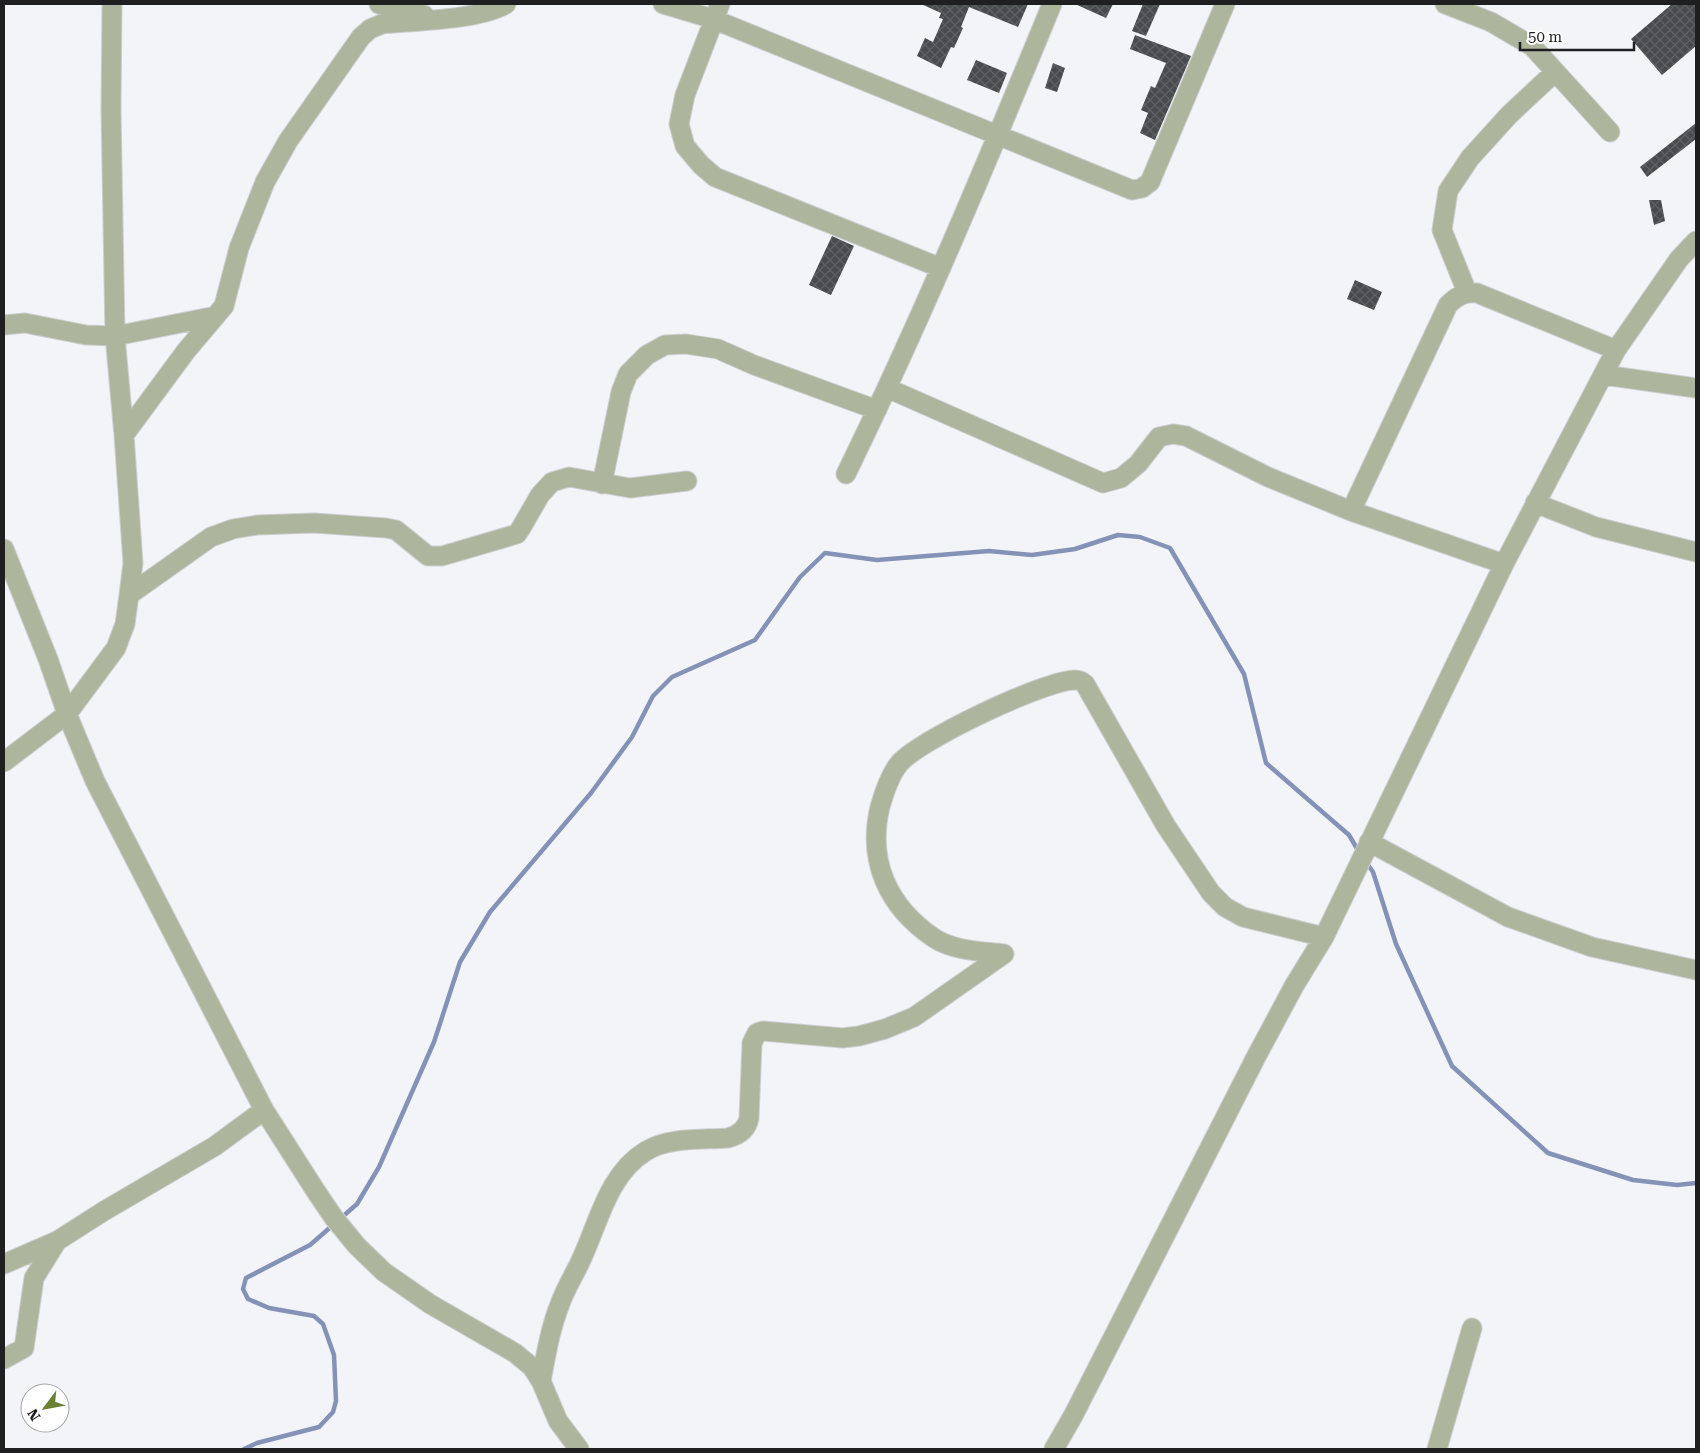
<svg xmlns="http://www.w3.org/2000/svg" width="1700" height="1453" font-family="'Roboto Serif',serif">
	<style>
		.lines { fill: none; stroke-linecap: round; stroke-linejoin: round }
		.stream { stroke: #8392b6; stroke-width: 4.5 }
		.building { fill: url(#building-cross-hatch) }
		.minor-casing { stroke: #cdced1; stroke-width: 21 }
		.minor { stroke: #adb59d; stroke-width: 19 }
	</style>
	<defs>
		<pattern id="building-cross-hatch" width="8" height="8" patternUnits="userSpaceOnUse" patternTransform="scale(1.25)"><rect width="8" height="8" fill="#484a4d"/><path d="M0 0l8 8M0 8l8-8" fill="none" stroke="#5f6163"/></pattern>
	</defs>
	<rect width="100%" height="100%" fill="#f3f4f8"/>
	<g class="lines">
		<!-- stream -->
		<path class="stream" d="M1366 862 1373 872 1396 944 1452 1066 1548 1153 1633 1180 1677 1185 1696 1183
			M341 1218 357 1204 379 1167 434 1042 460 962 490 912 591 793 632 737 653 696 672 677 755 640 800 577 825 553 877 560 989 551 1032 555 1075 549 1118 535 1140 537 1170 548 1244 674 1266 763 1349 835 1359 852
			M244 1449 257 1443 319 1427 333 1412 336 1401 334 1355 323 1324 314 1316 269 1308 248 1299 243 1289 246 1278 310 1245 333 1225"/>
	</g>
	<!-- building -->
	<path class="building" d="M921 4H1028L1018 27 969 7 961 27 963 28 954 48 951 47 941 68 917 56 925 38 933 42 943 19 939 18 941 13Z
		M1075 4H1113L1106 18Z
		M1143 4H1160L1146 36 1132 31Z
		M1672 4H1696V46L1662 75 1631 39Z
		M1135 35 1191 56 1155 140 1140 133 1148 113 1141 110 1151 86 1155 88 1166 63 1130 49Z
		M976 60 1007 73 999 93 967 80Z
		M1053 63 1065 68 1057 92 1045 88Z
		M1696 123V139L1647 177 1640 167Z
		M1649 200H1661L1665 221 1654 225Z
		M832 236 854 246 831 295 809 285Z
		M1355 280 1382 292 1374 310 1347 299Z"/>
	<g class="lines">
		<!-- minor casing -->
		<g class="minor-casing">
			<path id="minor" d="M379 4 424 15
				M663 4 713 19 1132 190 1142 188 1150 182 1225 4
				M720 4 685 95 679 124 685 146 701 165 715 177 941 268
				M1445 4 1491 22 1532 46 1610 132
				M1467 292 1442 230 1448 191 1470 158 1509 115 1555 72
				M4 325 25 323 86 335 115 336 216 316
				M1604 375 1696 388
				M887 388 1103 483 1121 478 1138 464 1159 437 1173 434 1186 436 1268 477 1351 511 1504 564
				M124 435 186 351 224 306 239 248 265 182 288 141 361 37 370 29 382 24C415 21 479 20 506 4
				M846 474C921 320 987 162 1052 4
				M602 484 621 392 628 374 647 355 665 345 686 344 718 349 754 365 877 410
				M1535 503 1596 527 1696 552
				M1351 511 1448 305C1457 296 1464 292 1477 293L1616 350
				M4 549 48 659 67 714 95 781 264 1110 317 1193 334 1218 357 1246 384 1272 430 1304 515 1353 532 1367 541 1381 558 1421 579 1449
				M129 595 211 537 233 529 257 525 314 523 386 528 396 530 428 556H442L517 534 521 528 540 495 552 482 569 477 630 488 687 481
				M4 762 67 714 116 648 125 624 129 595 133 563 124 435 115 336 111 109 112 4
				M1369 842 1508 917 1592 947 1696 970
				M1004 954C980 951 954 951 934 938 888 907 867 861 880 807 884 793 889 777 898 765 916 741 1045 680 1075 680 1079 680 1082 681 1085 684L1166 826 1211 893 1225 907 1243 917 1324 937
				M4 1264 57 1241 104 1211 215 1146 264 1110
				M4 1359 24 1348 34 1278 57 1241
				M541 1381C546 1355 550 1329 560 1304 565 1289 575 1274 581 1260 599 1222 608 1174 646 1151 669 1137 702 1140 728 1138 739 1135 747 1129 749 1118L752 1043 757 1033 763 1031 843 1038 859 1036 885 1029 914 1017 1004 954
				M1054 1449 1073 1416 1256 1057 1294 986 1324 937 1504 564 1616 350 1679 259 1696 241
				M1437 1449 1472 1328"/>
		</g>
		<!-- minor -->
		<use href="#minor" class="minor"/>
	</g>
	<!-- border -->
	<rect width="1700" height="1453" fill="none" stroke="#1f1f21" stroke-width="10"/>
	<!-- north arrow -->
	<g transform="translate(45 1408) rotate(238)"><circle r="24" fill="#ffffff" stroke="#a5a5a6"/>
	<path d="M0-4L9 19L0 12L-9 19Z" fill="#6a8032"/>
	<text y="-8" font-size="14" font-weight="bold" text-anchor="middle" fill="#1f1f21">N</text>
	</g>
	<!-- scale -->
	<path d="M1520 42v8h114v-8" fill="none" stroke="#1f1f21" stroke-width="2.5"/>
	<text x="1528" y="42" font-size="15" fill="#1f1f21" stroke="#ffffff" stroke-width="4" paint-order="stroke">50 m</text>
</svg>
